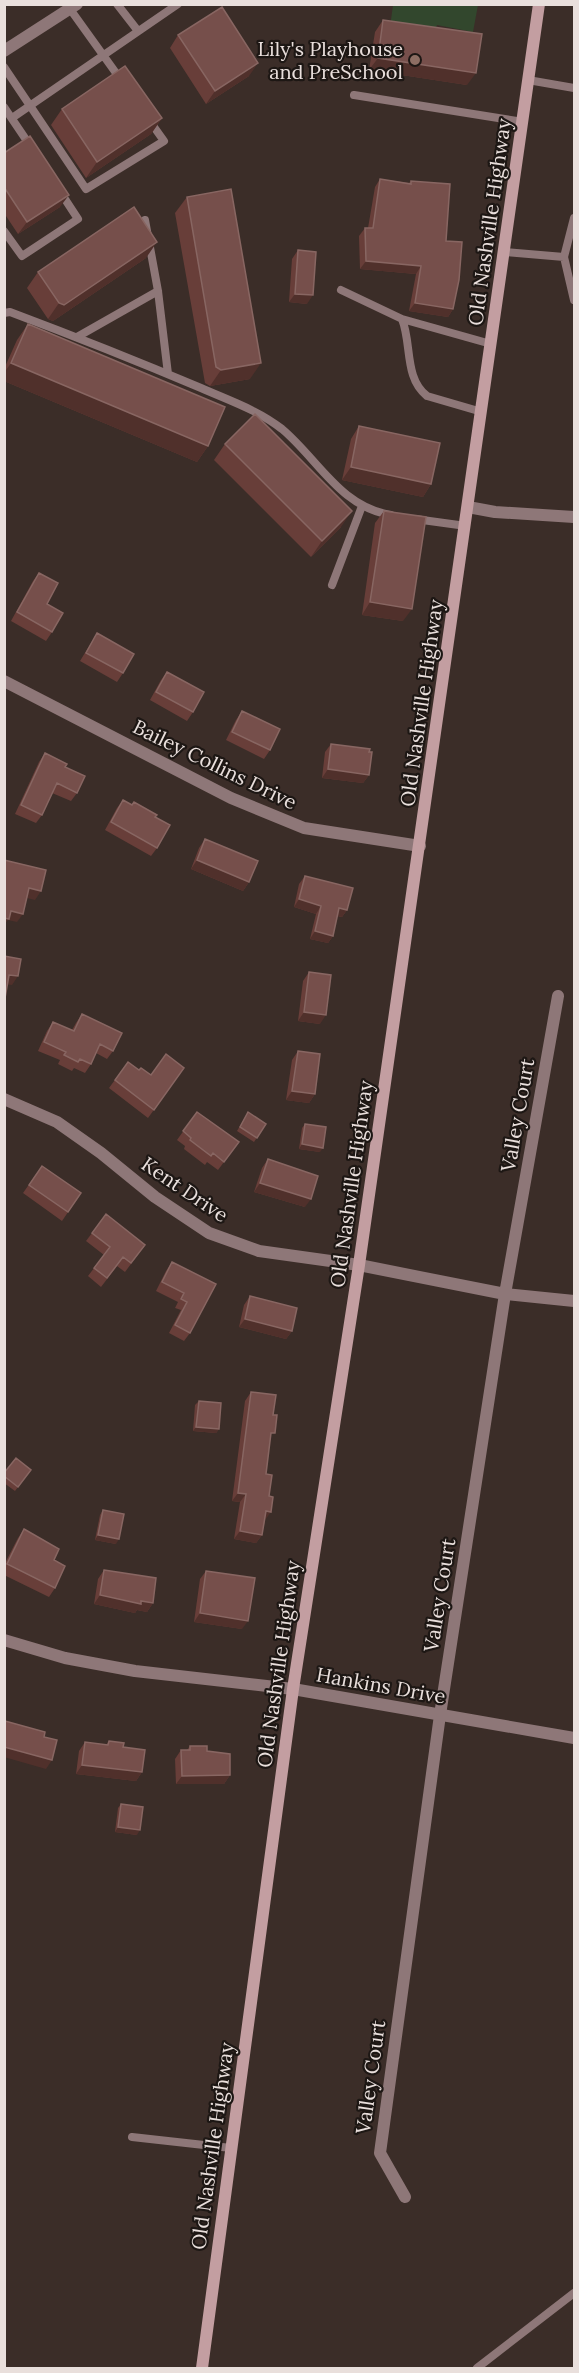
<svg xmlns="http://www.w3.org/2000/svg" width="579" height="2373" font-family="Lora,serif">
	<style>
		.green { fill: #32472d }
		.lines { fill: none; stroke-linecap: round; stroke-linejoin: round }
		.service { stroke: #8e7778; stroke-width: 8 }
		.minor { stroke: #8e7778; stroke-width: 12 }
		.tertiary { stroke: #8e7778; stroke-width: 12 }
		.secondary { stroke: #c39ea1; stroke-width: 12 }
		.wall { fill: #683e39 }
		.shaded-wall { fill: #50302b }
		.building { fill: #764f4b; stroke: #886662; stroke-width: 1.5 }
		.education-dot { fill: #8d6e63; stroke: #1d1714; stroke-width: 2 }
		.labels { text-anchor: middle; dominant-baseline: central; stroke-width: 4.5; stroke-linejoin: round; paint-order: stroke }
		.poi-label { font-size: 20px; fill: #e9dfdc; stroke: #1d1714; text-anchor: end }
		.street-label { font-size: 20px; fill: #e9dfdc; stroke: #1d1714 }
	</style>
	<rect width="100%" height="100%" fill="#3b2d28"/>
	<!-- green -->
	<path class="green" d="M393 5H478L473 32 437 25 434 33 390 27Z"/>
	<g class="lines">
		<!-- service -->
		<path class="service" d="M117 4 138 31
			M70 9 121 80
			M4 67 86 189 164 141 149 120
			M528 80 574 88
			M354 95 523 122
			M4 107 31 147
			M12 118 178 4
			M574 218 564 257 574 300
			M145 220 158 291 168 374
			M4 231 22 256 78 219 59 190
			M504 252 564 257
			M341 290 402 319C412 344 404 378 427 396L482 412
			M4 313 10 312C74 336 137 361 201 388 228 400 258 410 282 429 318 459 340 507 391 515
			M402 319 491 344
			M77 337 158 291
			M415 519 466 526
			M332 585 362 506
			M132 2137 231 2148
			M477 2368 574 2293"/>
		<!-- minor -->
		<path class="minor" d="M468 507 495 512 574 517
			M4 681 231 798 304 828 420 846
			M4 1099 57 1122 101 1153 155 1197 209 1233 259 1251 359 1265 505 1294 574 1301
			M4 1640 65 1658 135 1671 293 1689 574 1738
			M405 2197 380 2153 440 1715 505 1294 558 996"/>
		<!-- tertiary -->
		<path class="tertiary" d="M4 51 77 4"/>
		<!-- secondary -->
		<path class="secondary" d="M202 2368 293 1689 359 1265 539 4"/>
	</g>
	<!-- wall -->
	<path class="wall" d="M383 20 467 85 369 70 375 32Z
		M178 35 249 76 206 104 170 48Z
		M62 109 162 118 151 134 86 178 51 125Z
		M4 153 60 207 18 234 4 213Z
		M380 179 409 183 411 181 446 241 453 309 448 317 409 311 416 274 360 269 359 236 365 228H368L375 187Z
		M187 197 250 379 210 386 205 383 175 213Z
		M298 250 307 304 289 302 292 259Z
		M146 258 53 321 48 319 27 288 38 272Z
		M28 324 208 446 197 462 4 381V369L17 340Z
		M359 426 431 484 423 497 342 480 351 439Z
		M225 444 341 527 311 557 214 460Z
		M384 511 403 621 362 615 375 523Z
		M39 573 47 604 52 632 46 641 11 621 33 581Z
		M97 633 123 673 117 682 80 661Z
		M167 672 193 712 187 721 150 700 161 680Z
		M242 711 270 750 264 759 226 740 236 720Z
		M331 744 369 775 363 783 322 778 325 752Z
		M45 753 65 767 77 793 71 801 52 793 42 815 36 823 15 814 39 762Z
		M123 800 155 817 157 848 151 856 105 830 117 808Z
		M205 839 249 882 243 891 191 869 199 848Z
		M305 876 347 910 342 917 337 916 333 936 328 943 310 939 316 914 294 907 299 884Z
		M309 972 320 1024 298 1021 303 981Z
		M82 1014 113 1051 107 1059 96 1053 91 1064 85 1073 74 1068 72 1071 58 1064 60 1060 38 1051 47 1031 53 1022 72 1030 76 1023Z
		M298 1051 315 1094 309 1103 286 1100 292 1060Z
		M128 1062 139 1070 151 1075 184 1068 148 1118 109 1088Z
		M197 1112 239 1142 218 1170 207 1162 205 1165 184 1149 185 1146 177 1140Z
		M248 1112 266 1124 254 1142 237 1131Z
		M305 1124 320 1152 299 1149 302 1128Z
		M268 1159 305 1207 254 1192 262 1168Z
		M42 1166 81 1193 62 1221 23 1193Z
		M92 1233 145 1245 125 1272 117 1266 101 1287 88 1276 104 1255 86 1241Z
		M172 1262 216 1284 190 1333 184 1341 169 1333 181 1310 175 1308 178 1302 156 1291 166 1271Z
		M250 1296 292 1331 286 1339 239 1327 244 1305Z
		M251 1392 270 1440 266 1474 265 1520 262 1535 256 1543 234 1539 240 1502 232 1501 245 1401Z
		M199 1401 219 1429 216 1433 193 1431 195 1405Z
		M31 1470 15 1491 4 1483V1473Z
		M103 1510 116 1544 95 1540 100 1515Z
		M24 1529 54 1560 55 1588 49 1597 4 1575V1565L18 1538Z
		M104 1570 153 1603 147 1612 137 1610 135 1613 94 1604 98 1579Z
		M206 1571 242 1629 194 1622 200 1579Z
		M109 1741 123 1747 142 1772 136 1781 76 1774 79 1751 85 1742 106 1745Z
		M190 1746 207 1751 230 1775 224 1784H176L175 1759 181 1750H187Z
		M121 1804 137 1835 115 1832 118 1808Z"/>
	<!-- shaded-wall -->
	<path class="shaded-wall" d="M378 58 476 73 467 85 369 70Z
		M258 63 249 76 206 104 215 91Z
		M162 118 151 134 86 178 97 162Z
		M69 195 60 207 18 234 27 222Z
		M157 242 146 258 53 321 48 319 59 303Z
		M366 261 421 266 416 274 360 269Z
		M295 294 313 295 307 304 289 302Z
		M415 303 453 309 448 317 409 311Z
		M11 363 208 446 197 462 4 381V373Z
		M261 363 250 379 210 386 221 370Z
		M351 467 431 484 423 497 342 480Z
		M352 511 341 527 311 557 322 541Z
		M370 602 412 609 403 621 362 615Z
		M328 769 369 775 363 783 322 778Z
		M197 860 249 882 243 891 191 869Z
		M29 888 41 891 35 900 23 897Z
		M299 899 321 906 316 914 294 907Z
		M339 908 347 910 342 917 334 915Z
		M11 911 23 914 17 922 8 920 4 925V918Z
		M315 931 333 936 328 943 310 939Z
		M9 975 18 976 12 985 4 984Z
		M304 1012 326 1015 320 1024 298 1021Z
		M292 1091 315 1094 309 1103 286 1100Z
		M302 1144 323 1148 320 1152 299 1149Z
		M260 1183 311 1199 305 1207 254 1192Z
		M245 1319 292 1331 286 1339 239 1327Z
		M196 1427 219 1429 216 1433 193 1431Z
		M238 1493 246 1494 240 1502 232 1501Z
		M266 1511 271 1512 265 1520Z
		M240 1531 262 1535 256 1543 234 1539Z
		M98 1535 119 1539 116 1544 95 1540Z
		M100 1595 141 1601 153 1603 147 1612 137 1610 135 1613 94 1604Z
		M200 1613 248 1621 242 1629 194 1622Z
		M4 1747 52 1760 46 1769 4 1757Z
		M82 1765 142 1772 136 1781 76 1774Z
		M230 1775 224 1784H176L182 1776Z
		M118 1827 140 1830 137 1835 115 1832Z"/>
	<!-- building -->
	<path class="building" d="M222 7 258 63 215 91 178 35Z
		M383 20 482 34 476 73 378 58Z
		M125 66 162 118 97 162 62 109Z
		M30 136 69 195 27 222 4 187V153Z
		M380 179 411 184V181L450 184 446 241 462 242 459 280 453 309 415 303 421 266 366 261 365 228H373Z
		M231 189 261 363 221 370 216 367 187 197Z
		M134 207 157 242 64 305 59 303 38 272Z
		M298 250 316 252 313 295 295 294Z
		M28 324 225 407 208 446 11 363Z
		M255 414 352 511 322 541 225 444Z
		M359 426 440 443 431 484 351 467Z
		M384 511 426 517 412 609 370 602Z
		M39 573 58 583 47 604 63 613 52 632 17 612Z
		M97 633 134 654 123 673 86 653Z
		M167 672 204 692 193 712 156 692Z
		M242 711 280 729 270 750 232 732Z
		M331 744 370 749 369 752H372L369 775 328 769Z
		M45 753 67 764 65 767 85 776 77 793 57 783 42 815 21 805Z
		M123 800 132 805 134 802 157 815 155 817 170 825 157 848 111 822Z
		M205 839 258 861 249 882 197 860Z
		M4 860 46 870 41 891 29 888 23 914 11 911 9 919 4 918Z
		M305 876 353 888 347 910 339 908 333 936 315 931 321 906 299 899Z
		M4 956 21 959 18 976 9 975 5 998Z
		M309 972 331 975 326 1015 304 1012Z
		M82 1014 122 1033 113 1051 100 1044 91 1064 80 1059 78 1062 64 1055 66 1052 44 1042 53 1022 74 1031Z
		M298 1051 320 1054 315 1094 292 1091Z
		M166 1054 184 1068 154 1110 115 1080 128 1062 139 1070 141 1068 151 1075Z
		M197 1112 239 1142 224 1162 213 1153 211 1156 190 1140 191 1138 183 1131Z
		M248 1112 266 1124 257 1138 240 1127Z
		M305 1124 326 1127 323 1148 302 1144Z
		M268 1159 318 1176 311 1199 260 1183Z
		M42 1166 81 1193 68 1212 29 1185Z
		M106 1214 145 1245 131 1263 123 1257 107 1278 94 1268 110 1247 92 1233Z
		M172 1262 216 1284 190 1333 175 1325 187 1302 181 1299 184 1293 162 1282Z
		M250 1296 297 1308 292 1331 245 1319Z
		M251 1392 276 1395 273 1415H277L275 1433H271L266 1474 272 1475 269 1496 273 1497 271 1512 266 1511 262 1535 240 1531 246 1494 238 1493Z
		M199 1401 221 1403 219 1429 196 1427Z
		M16 1458 31 1470 18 1487 4 1476V1473Z
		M103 1510 124 1514 119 1539 98 1535Z
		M24 1529 59 1549 54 1560 65 1566 55 1588 7 1564Z
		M104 1570 156 1578 153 1603 141 1601V1604L100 1595Z
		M206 1571 255 1578 248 1621 200 1613Z
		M5 1721 45 1732 44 1737 57 1740 52 1760 4 1747Z
		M109 1741 124 1743 123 1747 145 1750 142 1772 82 1765 85 1742 108 1745Z
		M190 1746H207V1751L230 1754V1775L182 1776 181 1750H190Z
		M121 1804 143 1807 140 1830 118 1827Z"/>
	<!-- markers -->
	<circle class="education-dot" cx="415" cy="60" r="6"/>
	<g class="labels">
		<!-- poi labels -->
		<g class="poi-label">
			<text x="403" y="48">Lily's Playhouse<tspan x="403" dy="23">and PreSchool</tspan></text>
		</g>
		<!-- street labels -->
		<g class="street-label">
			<text transform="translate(489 222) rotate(-82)">Old Nashville Highway</text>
			<text transform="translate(421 703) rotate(-82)">Old Nashville Highway</text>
			<text transform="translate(215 764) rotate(26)">Bailey Collins Drive</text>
			<text transform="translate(517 1115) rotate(-80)">Valley Court</text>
			<text transform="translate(351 1184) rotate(-82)">Old Nashville Highway</text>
			<text transform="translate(185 1189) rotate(34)">Kent Drive</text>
			<text transform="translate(439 1595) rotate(-81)">Valley Court</text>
			<text transform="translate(278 1664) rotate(-82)">Old Nashville Highway</text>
			<text transform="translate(381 1685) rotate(10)">Hankins Drive</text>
			<text transform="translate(370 2077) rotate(-82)">Valley Court</text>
			<text transform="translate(212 2146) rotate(-82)">Old Nashville Highway</text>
		</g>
	</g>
	<!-- border -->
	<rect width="579" height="2373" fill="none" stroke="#e9dfdc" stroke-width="12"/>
</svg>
